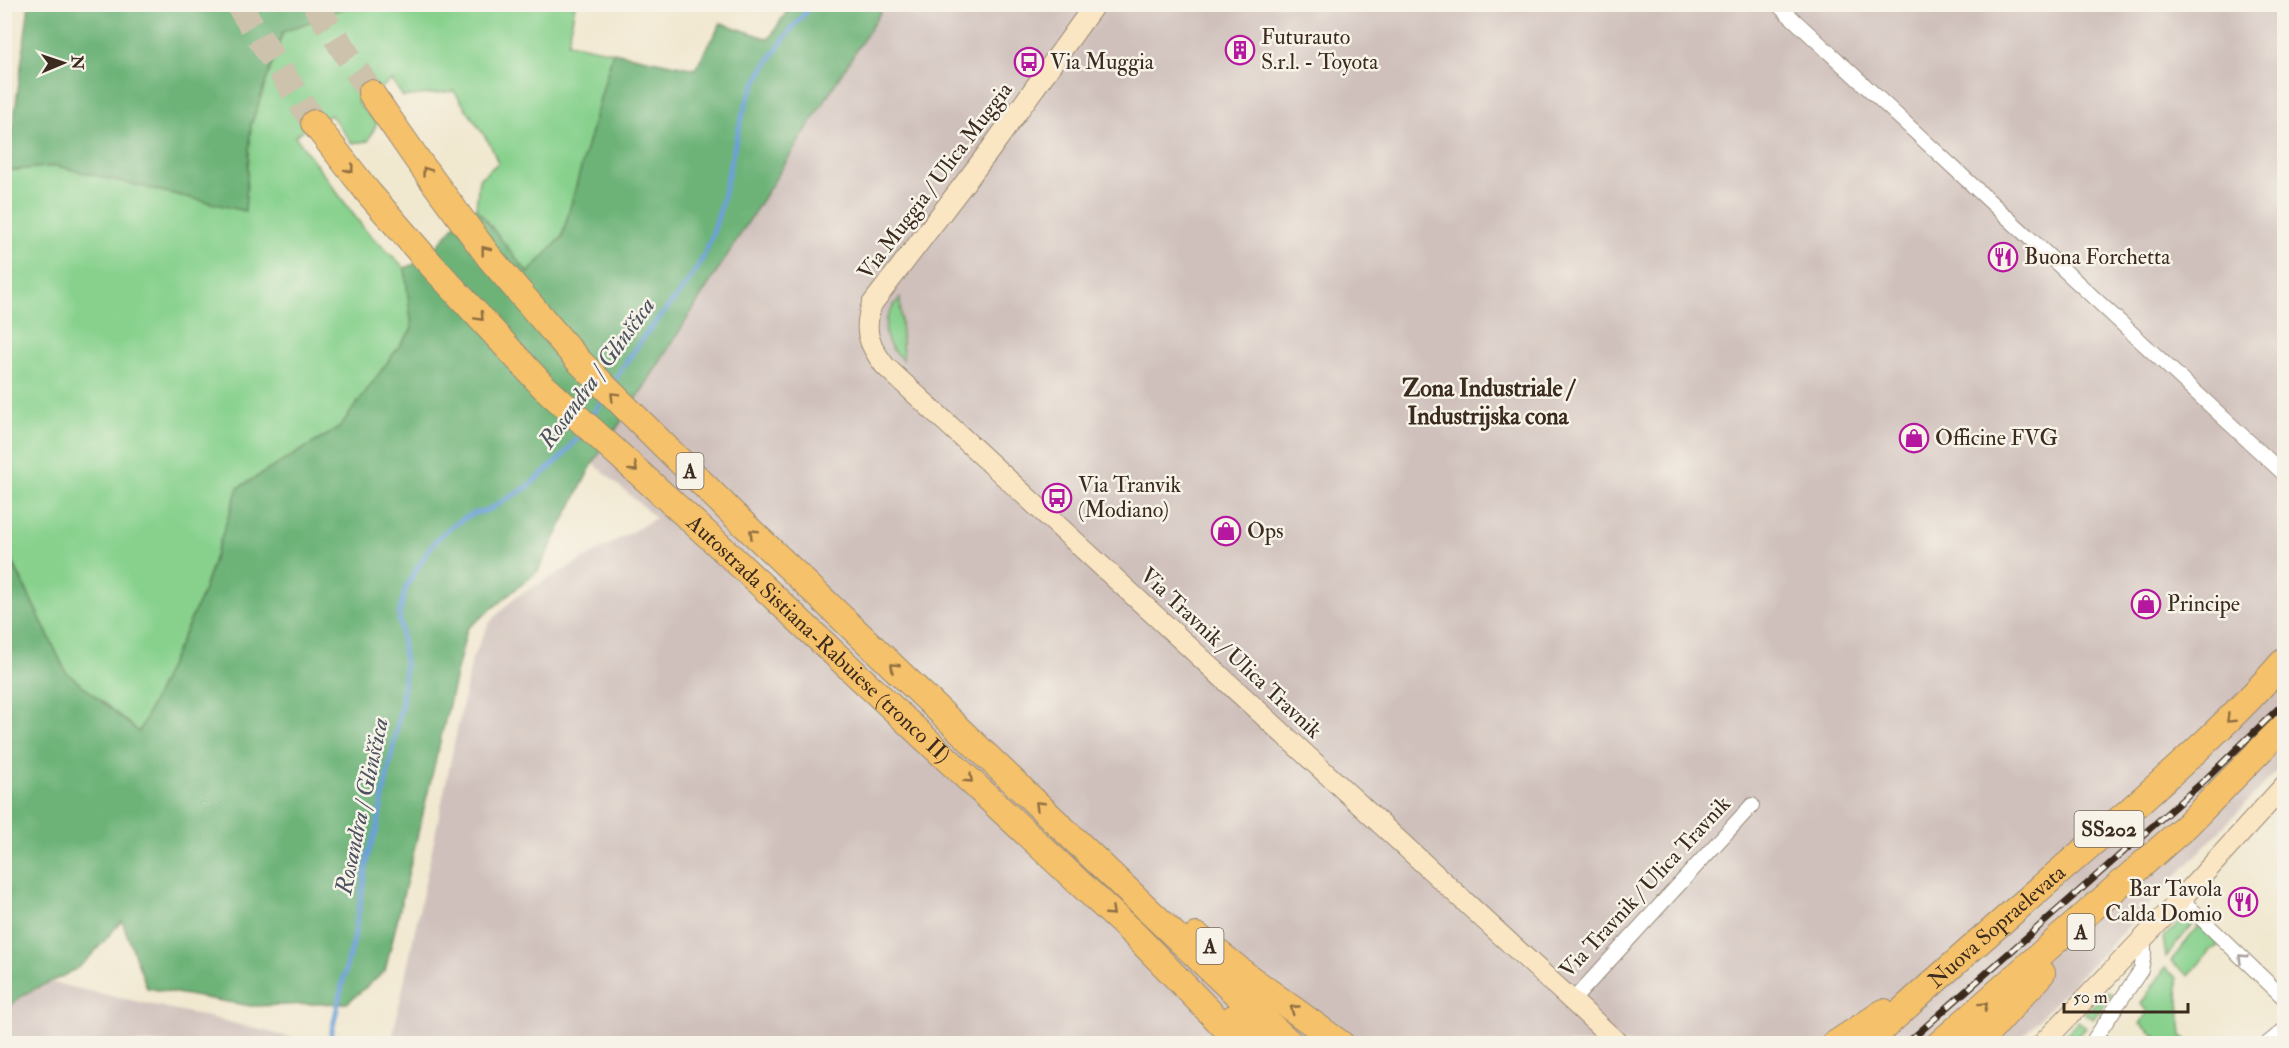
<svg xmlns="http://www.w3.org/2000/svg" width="2289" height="1048" font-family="'IM FELL Double Pica',serif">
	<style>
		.industrial { fill: #cfc0bb }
		.green { fill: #87d18d; stroke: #617e56; stroke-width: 1.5 }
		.forest { fill: #6db378; stroke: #546e4b; stroke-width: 1.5 }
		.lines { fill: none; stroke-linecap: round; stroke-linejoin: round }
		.stream { stroke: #6ca0d8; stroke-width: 5 }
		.highway-tunnel { stroke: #cdc2ac; stroke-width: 26; stroke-dasharray: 26 13; stroke-linecap: butt }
		.street-casing { stroke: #968977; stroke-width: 16 }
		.secondary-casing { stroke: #968977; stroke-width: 22 }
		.highway-casing { stroke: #968977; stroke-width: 28 }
		.street { stroke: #fff; stroke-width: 14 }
		.secondary { stroke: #fbe6c4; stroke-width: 20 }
		.highway { stroke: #f5c16b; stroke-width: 26 }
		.rail-casing { stroke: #3b2a1e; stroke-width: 7 }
		.rail { stroke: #f7f3e8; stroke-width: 4.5; stroke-dasharray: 14; stroke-linecap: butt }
		.oneway { stroke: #8f6e41 }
		.oneway2 { stroke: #a79f9a }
		.labels { text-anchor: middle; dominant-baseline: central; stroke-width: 5; stroke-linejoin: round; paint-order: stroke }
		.shield { fill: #f7f3e8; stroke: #73665b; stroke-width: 1.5 }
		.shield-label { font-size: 21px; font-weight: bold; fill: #3b2a1e }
		.poi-label { font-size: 22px; fill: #3b2a1e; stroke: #f7f3e8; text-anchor: start }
		.street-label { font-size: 22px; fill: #3b2a1e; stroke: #f7f3e8 }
		.water-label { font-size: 24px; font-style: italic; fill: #4c535f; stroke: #f7f3e8 }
		.neighbourhood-label { font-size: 24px; font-weight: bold; fill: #3b2a1e; stroke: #f7f3e8 }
	</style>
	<rect width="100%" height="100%" fill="#f7f3e8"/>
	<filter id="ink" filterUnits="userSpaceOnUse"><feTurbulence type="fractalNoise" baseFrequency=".0167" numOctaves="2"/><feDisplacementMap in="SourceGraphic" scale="12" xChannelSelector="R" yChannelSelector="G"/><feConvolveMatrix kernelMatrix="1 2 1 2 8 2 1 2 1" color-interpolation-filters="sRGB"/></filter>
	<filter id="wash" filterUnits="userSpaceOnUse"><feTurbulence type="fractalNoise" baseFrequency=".008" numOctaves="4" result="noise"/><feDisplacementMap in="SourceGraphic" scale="24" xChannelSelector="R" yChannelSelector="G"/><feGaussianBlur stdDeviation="1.35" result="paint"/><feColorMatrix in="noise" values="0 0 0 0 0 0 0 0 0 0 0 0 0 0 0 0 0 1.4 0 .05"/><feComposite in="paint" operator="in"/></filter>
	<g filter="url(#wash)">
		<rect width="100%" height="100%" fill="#f1e8d0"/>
		<!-- industrial -->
		<path class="industrial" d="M885 5H2284V764L2016 1043 391 1044 472 659 489 623 514 598 656 518 593 463 639 395Z
			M48 982 213 1018 312 1043H5L4 1012 10 1004 26 993Z"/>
		<!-- green -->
		<path class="green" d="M352 5H575L568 43 613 52 562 237 528 273 476 208 479 179 498 163 490 144 454 91 403 97 392 80 357 103 377 123 368 141 352 143 331 115 314 123 295 136 365 230 405 268 412 329 339 428 238 488 202 595 139 732 66 672 5 545V171L56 166 245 210 251 125 283 32Z
			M900 298 903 360C880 341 880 319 900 298Z
			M2185 919 2195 921 2166 957 2163 937Z
			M2199 925 2214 938 2218 946 2210 950 2189 976 2171 961Z
			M2165 968 2177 978 2182 1036 2190 1043H2164L2140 1024 2148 1011 2141 1004Z
			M2108 991 2112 994 2093 1019 2085 1013Z
			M2078 1021 2086 1027 2073 1043H2058Z"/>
		<!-- forest -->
		<path class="forest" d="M29 5V4L352 5 283 32 251 125 245 211 56 166 5 171V142L12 134Z
			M791 5H885L639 395 593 463 538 571 467 629 385 971 347 1003 251 1006 147 988 122 921C108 935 95 954 80 966 57 984 24 986 5 1012L4 545 66 672 139 732 202 595 238 488 339 428 412 329 405 268 426 259 460 219 476 208 528 273 562 237 613 52 695 69 721 23 769 39Z"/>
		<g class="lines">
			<!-- stream -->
			<path class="stream" d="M612 384C623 367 634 350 646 334 667 307 691 284 705 253 726 206 729 155 745 107 755 76 790 27 814 4
				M590 419 604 397
				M329 1044 347 964 353 944 369 851 376 832 402 702 405 665 399 615 406 587 429 549 440 536 455 524 472 514 488 510 526 488 563 456 582 432"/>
		</g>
	</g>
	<g filter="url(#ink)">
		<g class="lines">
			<!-- highway-tunnel -->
			<path class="highway-tunnel" d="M238 4 314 123
				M315 4 371 93"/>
			<!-- street casing -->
			<g class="street-casing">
				<path id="street" d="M1777 4 2284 474
					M2181 899 2284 998
					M1573 1000 1752 805
					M2091 1044 2141 970 2144 954V938
					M2267 1044 2284 1030"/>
			</g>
			<!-- secondary casing -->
			<g class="secondary-casing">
				<path id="secondary" d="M1095 4 990 150 872 304C863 330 868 344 885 366L1619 1044
					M2042 1044 2181 899 2284 786"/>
			</g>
			<!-- highway casing -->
			<g class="highway-casing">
				<g id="highway">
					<path d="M371 93 419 162 490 258 578 360 731 512 1229 987 1291 1044"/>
					<path id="s1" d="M314 123 367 191 426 259 542 385 711 538 1136 936 1241 1044"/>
					<path d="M1197 936 1247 976 1341 1044"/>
					<path d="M1233 1018 1263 1044"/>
					<path d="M1835 1044 1884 1012"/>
					<path id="s2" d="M1866 1044C1951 964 2040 889 2128 812 2182 764 2236 716 2284 661"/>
					<path d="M1939 1044 2187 825 2284 726"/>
					<path d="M1978 1044 2042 973"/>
				</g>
			</g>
			<!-- street -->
			<use href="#street" class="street"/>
			<!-- secondary -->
			<use href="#secondary" class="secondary"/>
			<!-- highway -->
			<use href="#highway" class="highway"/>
			<!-- rail casing -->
			<g class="rail-casing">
				<path id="rail" d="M1906 1044 2206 779 2284 703"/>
			</g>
			<!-- rail -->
			<use href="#rail" class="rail"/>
		</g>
		<!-- one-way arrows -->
		<defs><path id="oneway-chevron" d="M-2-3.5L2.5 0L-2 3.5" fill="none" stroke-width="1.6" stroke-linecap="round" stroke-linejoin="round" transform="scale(1.5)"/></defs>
		<g class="oneway">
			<use href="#oneway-chevron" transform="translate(350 169) rotate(52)"/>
			<use href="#oneway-chevron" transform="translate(426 171) rotate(-126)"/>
			<use href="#oneway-chevron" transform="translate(485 250) rotate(-128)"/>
			<use href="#oneway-chevron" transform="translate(480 317) rotate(47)"/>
			<use href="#oneway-chevron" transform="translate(614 396) rotate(-135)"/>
			<use href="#oneway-chevron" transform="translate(634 468) rotate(42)"/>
			<use href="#oneway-chevron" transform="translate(753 533) rotate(-136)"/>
			<use href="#oneway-chevron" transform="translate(894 667) rotate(-136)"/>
			<use href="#oneway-chevron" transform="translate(2230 719) rotate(136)"/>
			<use href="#oneway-chevron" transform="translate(969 779) rotate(43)"/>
			<use href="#oneway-chevron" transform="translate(1039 805) rotate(-136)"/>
			<use href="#oneway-chevron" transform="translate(1111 912) rotate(43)"/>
			<use href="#oneway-chevron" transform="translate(1984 1006) rotate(-42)"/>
			<use href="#oneway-chevron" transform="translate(1294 1009) rotate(-144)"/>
		</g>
		<use class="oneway2" href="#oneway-chevron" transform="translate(2242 958) rotate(-137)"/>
	</g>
	<!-- icons -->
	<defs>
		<g id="building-ring" transform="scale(1.5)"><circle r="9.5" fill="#f7f3e8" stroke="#b5179e" stroke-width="1.5"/><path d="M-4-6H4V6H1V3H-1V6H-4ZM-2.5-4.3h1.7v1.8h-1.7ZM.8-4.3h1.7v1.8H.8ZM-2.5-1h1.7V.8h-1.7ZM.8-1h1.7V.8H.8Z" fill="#b5179e"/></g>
		<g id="bus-ring" transform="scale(1.5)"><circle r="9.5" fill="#f7f3e8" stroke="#b5179e" stroke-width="1.5"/><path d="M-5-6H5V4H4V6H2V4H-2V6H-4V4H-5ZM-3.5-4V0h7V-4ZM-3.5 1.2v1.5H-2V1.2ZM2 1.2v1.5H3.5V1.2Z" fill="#b5179e"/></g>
		<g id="restaurant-ring" transform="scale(1.5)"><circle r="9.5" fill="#f7f3e8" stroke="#b5179e" stroke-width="1.5"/><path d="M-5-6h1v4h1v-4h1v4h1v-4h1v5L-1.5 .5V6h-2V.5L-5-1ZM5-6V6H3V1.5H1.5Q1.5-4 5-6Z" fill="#b5179e"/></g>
		<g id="shop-ring" transform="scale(1.5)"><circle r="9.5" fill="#f7f3e8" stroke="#b5179e" stroke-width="1.5"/><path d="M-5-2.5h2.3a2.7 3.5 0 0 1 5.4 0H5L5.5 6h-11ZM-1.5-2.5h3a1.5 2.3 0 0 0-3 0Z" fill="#b5179e"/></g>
	</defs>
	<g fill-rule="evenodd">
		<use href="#building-ring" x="1240" y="50"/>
		<use href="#bus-ring" x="1029" y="62"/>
		<use href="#restaurant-ring" x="2003" y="257"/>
		<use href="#shop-ring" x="1914" y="438"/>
		<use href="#bus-ring" x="1057" y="498"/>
		<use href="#shop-ring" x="1226" y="531"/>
		<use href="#shop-ring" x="2146" y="604"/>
		<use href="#restaurant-ring" x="2243" y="902"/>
	</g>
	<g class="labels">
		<!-- shield labels -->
		<g class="shield">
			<rect x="676.5" y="453" width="27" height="36" rx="4.5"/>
			<rect x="2074.5" y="811" width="69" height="36" rx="4.5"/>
			<rect x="2067.5" y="914" width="27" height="36" rx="4.5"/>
			<rect x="1196.5" y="928" width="27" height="36" rx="4.5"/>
		</g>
		<g class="shield-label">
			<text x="690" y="471">A</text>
			<text x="2109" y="829">SS202</text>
			<text x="2081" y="932">A</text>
			<text x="1210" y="946">A</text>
		</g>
		<!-- poi labels -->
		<g class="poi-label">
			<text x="1261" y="37">Futurauto<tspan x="1261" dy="25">S.r.l. - Toyota</tspan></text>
			<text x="1050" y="62">Via Muggia</text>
			<text x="2024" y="257">Buona Forchetta</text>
			<text x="1935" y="438">Officine FVG</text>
			<text x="1078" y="485">Via Tranvik<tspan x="1078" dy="25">(Modiano)</tspan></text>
			<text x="1247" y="531">Ops</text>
			<text x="2167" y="604">Principe</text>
			<text x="2222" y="889" text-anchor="end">Bar Tavola<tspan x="2222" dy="25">Calda Domio</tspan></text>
		</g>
		<!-- street labels -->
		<g class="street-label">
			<text transform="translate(935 181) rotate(-53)">Via Muggia / Ulica Muggia</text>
			<text stroke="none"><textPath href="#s1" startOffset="723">Autostrada Sistiana-Rabuiese (tronco II)</textPath></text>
			<text transform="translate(1231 653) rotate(43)">Via Travnik / Ulica Travnik</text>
			<text transform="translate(1645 887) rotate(-47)">Via Travnik / Ulica Travnik</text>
			<text stroke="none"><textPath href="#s2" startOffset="176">Nuova Sopraelevata</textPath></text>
		</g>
		<!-- water labels -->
		<g class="water-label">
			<text transform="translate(597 373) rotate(-54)">Rosandra / Glinščica</text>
			<text transform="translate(362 806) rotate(-78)">Rosandra / Glinščica</text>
		</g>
		<!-- neighbourhood labels -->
		<g class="neighbourhood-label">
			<text x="1488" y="388">Zona Industriale /<tspan x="1488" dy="28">Industrijska cona</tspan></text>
		</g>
	</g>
	<!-- margin -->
	<rect width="2289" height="1048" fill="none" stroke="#f7f3e8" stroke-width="24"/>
	<!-- north arrow -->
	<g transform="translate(63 63) rotate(88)" stroke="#f7f3e8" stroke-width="4.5" paint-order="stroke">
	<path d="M0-4.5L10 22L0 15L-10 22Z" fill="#3b2a1e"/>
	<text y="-9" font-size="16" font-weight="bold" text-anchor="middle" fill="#3b2a1e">N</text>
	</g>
	<!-- scale -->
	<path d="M2064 1003v9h124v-9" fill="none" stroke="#3b2a1e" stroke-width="3"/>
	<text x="2073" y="1003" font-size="18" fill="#3b2a1e" stroke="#f7f3e8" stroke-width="4.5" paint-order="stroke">50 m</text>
</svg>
